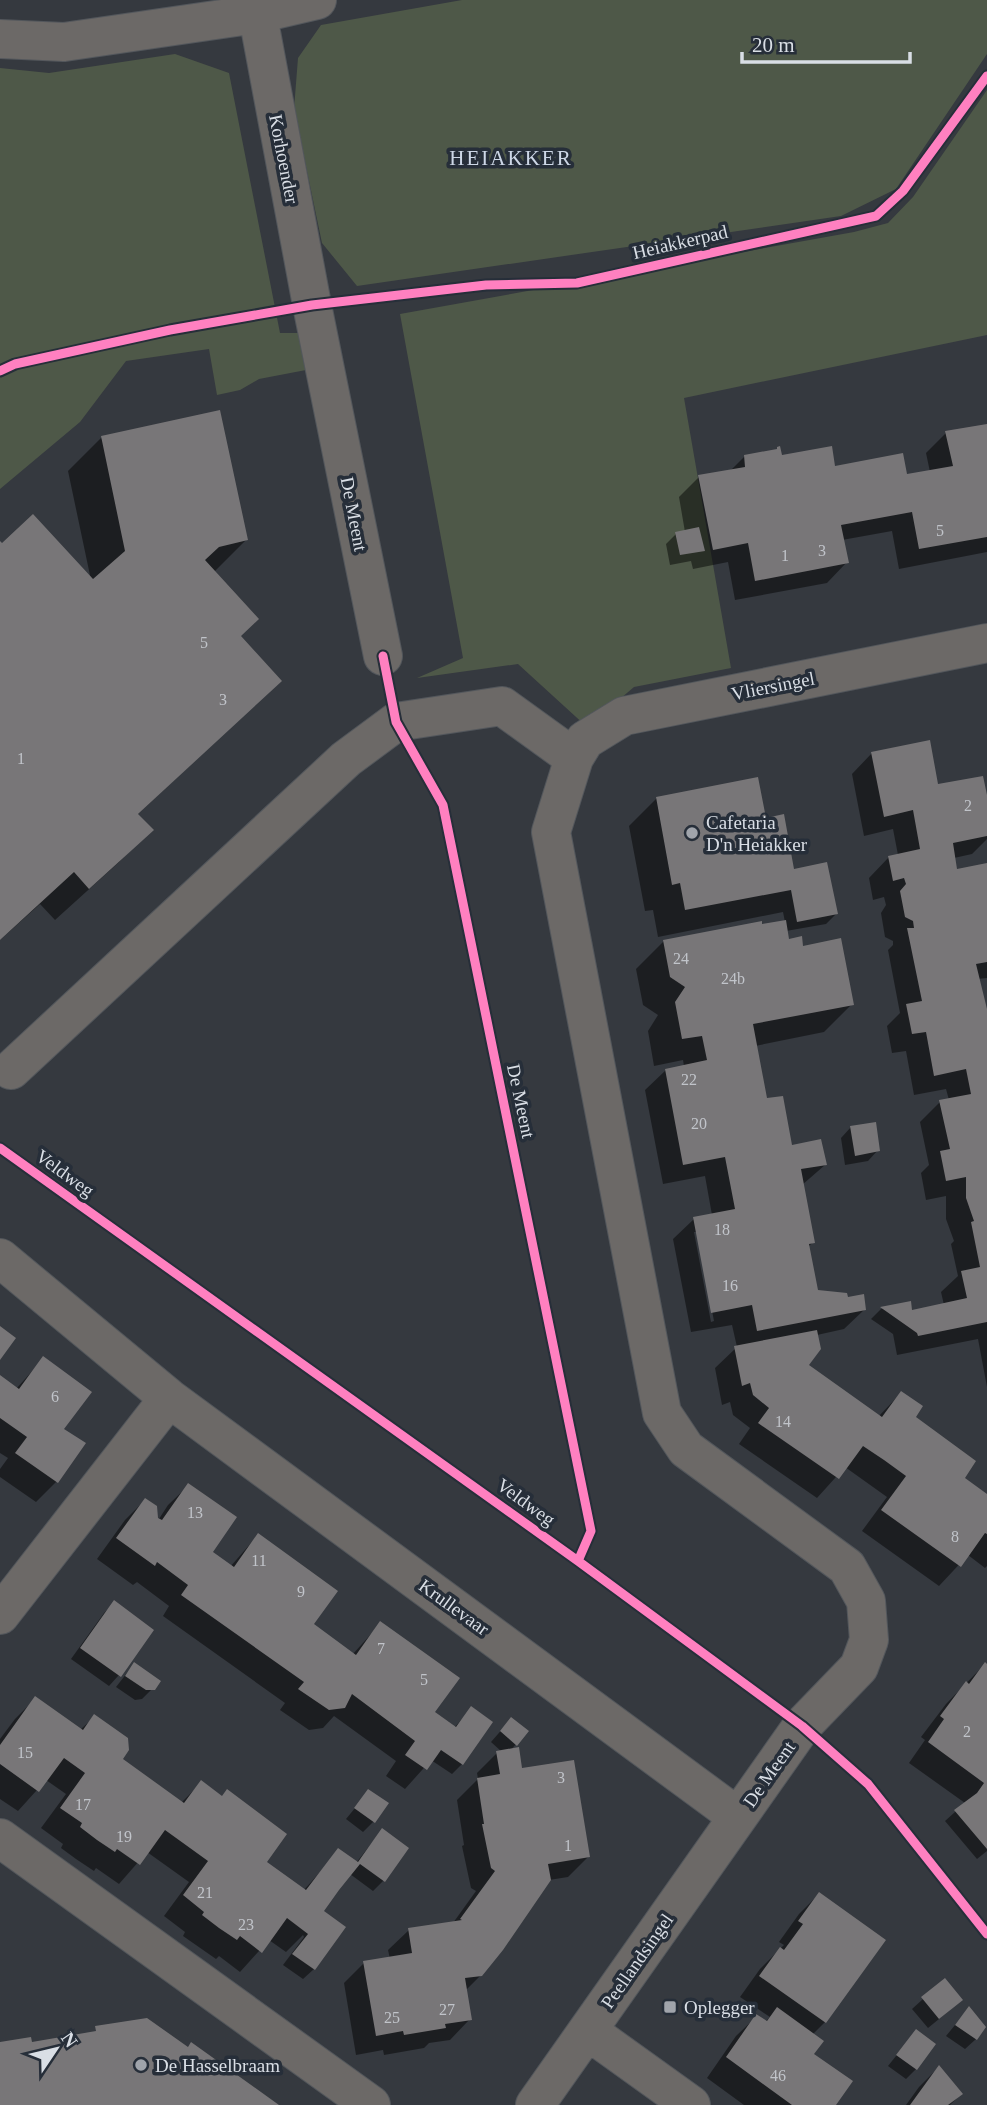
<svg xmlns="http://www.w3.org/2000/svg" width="987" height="2105" font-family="Georgia,serif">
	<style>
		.green { fill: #4e5848 }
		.shadow { fill: #0007; fill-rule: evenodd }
		.building { fill: #787678 }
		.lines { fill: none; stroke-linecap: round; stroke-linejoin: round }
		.minor-casing { stroke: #53575c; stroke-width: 40 }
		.minor { stroke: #6c6967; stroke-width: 38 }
		.cycleway-casing { stroke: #262e39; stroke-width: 13 }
		.cycleway { stroke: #ff80c0; stroke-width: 9 }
		.poi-dot { fill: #a0a4ab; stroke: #262e39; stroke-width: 2.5 }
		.labels { text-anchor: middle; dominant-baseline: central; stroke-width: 7; stroke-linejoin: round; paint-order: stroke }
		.number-label { font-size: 16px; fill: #c1c4ca }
		.street-label { font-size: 19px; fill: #d9dee5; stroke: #262e39 }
		.poi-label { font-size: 19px; fill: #d9dee5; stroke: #262e39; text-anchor: start }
		.neighbourhood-label { font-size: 21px; letter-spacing: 2px; fill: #cdd7e6; stroke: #262e39 }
	</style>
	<rect width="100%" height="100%" fill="#35393f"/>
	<!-- green -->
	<path class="green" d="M462 0H987V54L896 189 841 216 357 286 322 243 294 109 298 58 321 25Z
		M175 54 229 73 280 333H299L306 370 259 379 240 390 217 395 209 349 126 361 80 422 0 489V68L49 73Z
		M987 90V335L684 398 731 668 634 687 587 727 518 664 417 678 463 658 400 314 854 232 888 223 913 197Z"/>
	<!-- shadow -->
	<path class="shadow" d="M987 425V552L899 569 892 531 842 540 847 562 827 583 735 600 728 562 693 569 691 561 670 565 666 544 676 534 685 532 679 497 699 477 730 471 745 456 781 457 833 468 906 476 930 472 926 453 946 433Z
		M101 438 246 540 214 572 239 636 280 681 137 815 151 830 118 863 55 920 40 904 0 940V544L91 580 68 471Z
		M872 753 937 786 987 804V839L972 854 954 858 956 871 987 865V978L977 979 987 1018V1387L978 1339 897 1355 893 1334 871 1319 881 1309 910 1303 911 1312 944 1305 941 1292 958 1276 951 1244 954 1241 946 1219V1196L926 1200 921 1173 929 1165 920 1122 940 1102 949 1100 946 1089 914 1095 906 1051 892 1053 887 1026 900 1013 888 950 893 945V941L885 937 881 913 886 905 884 897 873 900 869 878 889 857 898 855 893 829 864 836 852 774Z
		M657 798 765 820 793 871 836 914 826 924 786 931 787 941 801 948 852 1004 824 1032 755 1046 766 1100 791 1147 825 1165 802 1185 813 1242 808 1247 816 1292 846 1299 865 1309 844 1329 817 1335 807 1366 878 1417 901 1393 913 1418 962 1478 987 1496V1566L985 1568 968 1555 939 1586 862 1531 887 1497 845 1467 817 1498 739 1444 750 1428 733 1415 730 1402 722 1405 715 1368 737 1347 732 1325 691 1332 673 1239 694 1219 712 1215 705 1176 663 1184 645 1090 666 1070 684 1066 683 1060 654 1066 648 1031 658 1015 643 1005 636 969 664 941 785 922 783 912 658 937 653 910 645 911 629 826ZM694 1232H697L714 1321 711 1322Z
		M851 1127 878 1150 868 1161 845 1165 841 1138Z
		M43 1359 62 1430 56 1482 36 1502 0 1477V1469L8 1458 0 1453V1377L16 1389Z
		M189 1485 210 1552 230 1567 258 1535 311 1625 352 1655 381 1623 433 1713 454 1728 471 1709 462 1764 452 1774 431 1760 405 1789 386 1776 396 1761 334 1716 323 1728 309 1730 280 1710 285 1703 163 1616 169 1606 137 1582 133 1585 97 1559 125 1520 145 1500 157 1522 168 1505Z
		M114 1603 119 1675 109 1686 71 1659 104 1613Z
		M134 1664 153 1688 142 1699 135 1700 116 1687Z
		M985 1664 987 1666V1851L977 1859 945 1821 965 1803 909 1763 925 1740 921 1737 946 1704Z
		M35 1699 80 1730 94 1717 121 1760 181 1803 201 1783 264 1863 303 1891 339 1851 356 1863 382 1830 383 1881 373 1891 350 1874 322 1911 343 1927 314 1969 303 1979 283 1965 304 1937 303 1935 286 1952 269 1940 240 1972 219 1956 216 1959 183 1936 185 1932 164 1916 189 1882 147 1852 119 1884 96 1868 94 1871 76 1859 61 1848 63 1844 41 1828 66 1794 46 1780 18 1811 0 1799V1739L15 1719Z
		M511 1719 527 1731 510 1751 521 1770 588 1857 568 1877 549 1880 481 1975 466 1990 470 2019 450 2040 429 2043 424 2048 384 2055 383 2050 356 2055 344 1983 364 1963 390 1959 388 1950 409 1930 453 1923 476 1891 471 1888 462 1846 464 1845 457 1800 478 1779 477 1773 497 1753 502 1752 491 1742Z
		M369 1791 374 1821 363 1832 346 1819Z
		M819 1894 825 2022 812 2035V2055L834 2105H744L707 2078 736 2036 757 2016 765 2022 770 2017 740 1997 760 1969 784 1945 779 1942 799 1914Z
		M944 1980 950 2010 928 2028 912 2009Z
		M969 2008 976 2039 965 2049 946 2036Z
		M916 2031V2069L906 2079 888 2066Z
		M939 2067 961 2094 950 2105H906L919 2087Z"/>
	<!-- building -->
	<path class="building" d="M220 410 248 540 219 547 205 560 259 619 241 636 282 681 138 814 154 830 89 889 74 872 0 940V541L2 543 33 514 93 579 125 551 101 436Z
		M987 424V537L919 549 912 512 841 525 849 563 755 581 748 543 713 550 698 475 745 467 744 455 777 449V447L780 446 782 455 832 446 835 466 903 453 907 474 953 466 945 431Z
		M699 527 705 551 680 555 675 532Z
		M930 740 938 784 983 776 987 795V836L953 843 957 869 987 863V962L976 964 987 1009V1322L918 1336 917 1333 880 1307 911 1301 912 1310 967 1298 961 1271 980 1267 971 1222 974 1221 966 1198V1177L946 1181 940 1151 950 1149 939 1100 971 1094 966 1069 934 1076 926 1032 912 1034 906 1004 922 1001 907 928H914L913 921 905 917 900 891 906 884 904 878 893 881 888 856 920 849 913 810 884 817 871 752Z
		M758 777 766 818 784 814 794 869 827 862 838 914 797 922 791 890 685 910 680 883 672 885 656 797Z
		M786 920 789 939 802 936 803 946 841 938 854 1005 753 1024 767 1098 783 1096 792 1145 821 1139 827 1165 801 1169 815 1243 809 1244 818 1290 847 1293 848 1297 864 1294 866 1310 757 1331 752 1305 711 1313 693 1217 735 1209 725 1157 683 1165 665 1069 707 1060 702 1036 682 1039 675 1002 685 987 670 977 663 940 762 921V924Z
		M876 1122 880 1151 855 1156 850 1126Z
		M0 1326 16 1338 0 1360Z
		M817 1330 821 1349 809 1365 882 1417 901 1391 923 1406 916 1417 976 1461 965 1478 987 1494V1534L985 1533 961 1567 881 1510 906 1476 884 1460 863 1446 839 1479 758 1423 769 1408 753 1395 750 1383 742 1386 734 1346Z
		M43 1356 92 1392 64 1429 86 1443 58 1483 15 1453 27 1437 0 1418V1375L19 1389Z
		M188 1483 237 1517 213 1552 234 1567 258 1533 338 1591 314 1624 356 1655 380 1621 460 1678 435 1712 456 1727 471 1706 493 1722 463 1765 441 1750 427 1770 405 1755 415 1741 352 1694 345 1708 329 1710 298 1689 304 1682 181 1595 188 1585 157 1562 155 1566 116 1538 145 1498 157 1506 158 1518 162 1520Z
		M114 1600 154 1630 121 1677 80 1648Z
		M134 1662 161 1681 155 1690H146L125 1676Z
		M985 1662 987 1664V1849L954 1810 977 1793 984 1783 928 1742 944 1719 940 1716 966 1681 969 1684Z
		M35 1696 83 1730 94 1714 128 1738 129 1750 123 1759 184 1803 201 1780 222 1796 227 1789 287 1834 267 1862 306 1890 338 1848 358 1862 382 1828 409 1848 385 1882 360 1864 339 1890 324 1911 346 1927 315 1970 292 1954 308 1934 287 1918 262 1953 240 1936 237 1940 219 1928 202 1915 204 1912 183 1895 208 1861 165 1830 140 1865 117 1849 115 1852 97 1840 80 1827 82 1823 60 1808 85 1773 64 1758 39 1792 0 1764V1745Z
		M511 1717 529 1731 517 1746 500 1731Z
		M519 1747 522 1768 574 1760 590 1857 548 1864 551 1880 503 1950 482 1976 465 1978 472 2020 445 2024 446 2028 404 2035 403 2031 376 2036 363 1961 412 1953 408 1928 462 1920 460 1919 495 1871 491 1868 482 1824H484L477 1778 500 1774 496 1751Z
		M368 1789 389 1803 375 1823 354 1808Z
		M819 1892 886 1940 826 2023 759 1976 780 1947 784 1950 803 1924 798 1921Z
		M945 1978 963 2000 939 2019 921 1997Z
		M969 2006 986 2027 977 2040 955 2025Z
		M777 2007 824 2041 814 2054 853 2081 836 2105H792L726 2057 756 2014 767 2021Z
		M147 2018 188 2047 191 2042 279 2105H0V2042L31 2037 32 2042 96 2031 95 2026Z
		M916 2029 936 2044 917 2070 896 2055Z
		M939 2065 963 2094 948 2105H910Z"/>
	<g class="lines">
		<!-- minor casing -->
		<g class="minor-casing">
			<path id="minor" d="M255 0 312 305 383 656
				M0 39 64 42 257 14 317 0
				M574 758 585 740 624 716 987 643
				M11 1070 346 759 396 722 502 706 574 758 551 832 662 1413 686 1449 847 1567 866 1601 869 1640 859 1667 802 1726 535 2105
				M0 1258 169 1398 738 1817
				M0 1615 169 1398
				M0 1838 371 2105
				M588 2031 691 2105"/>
		</g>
		<!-- minor -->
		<use href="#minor" class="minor"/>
		<!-- cycleway casing -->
		<g class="cycleway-casing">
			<path id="cycleway" d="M0 371 15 364 170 330 312 305 486 285 577 283 876 216 903 191 987 76
				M383 656 396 722 443 805 591 1531 578 1561
				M0 1148 578 1561 802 1726 868 1784 987 1934"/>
		</g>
		<!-- cycleway -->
		<use href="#cycleway" class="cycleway"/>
	</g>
	<!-- markers -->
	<g class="poi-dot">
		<circle cx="692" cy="833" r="7"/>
		<rect x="663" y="2000" width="14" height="14" rx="3.5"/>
		<circle cx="141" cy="2065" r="7"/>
	</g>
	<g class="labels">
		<!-- number labels -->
		<g class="number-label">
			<text x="940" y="530">5</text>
			<text x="822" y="550">3</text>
			<text x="785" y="555">1</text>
			<text x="204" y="642">5</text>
			<text x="223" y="699">3</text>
			<text x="21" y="758">1</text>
			<text x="968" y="805">2</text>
			<text x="681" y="958">24</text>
			<text x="733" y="978">24b</text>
			<text x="689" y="1079">22</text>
			<text x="699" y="1123">20</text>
			<text x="722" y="1229">18</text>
			<text x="730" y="1285">16</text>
			<text x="55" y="1396">6</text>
			<text x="783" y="1421">14</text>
			<text x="195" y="1512">13</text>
			<text x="955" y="1536">8</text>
			<text x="259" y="1560">11</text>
			<text x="301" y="1591">9</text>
			<text x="381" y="1648">7</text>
			<text x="424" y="1679">5</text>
			<text x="967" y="1731">2</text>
			<text x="25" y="1752">15</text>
			<text x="561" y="1777">3</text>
			<text x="83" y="1804">17</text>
			<text x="124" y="1836">19</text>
			<text x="568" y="1845">1</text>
			<text x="205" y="1892">21</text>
			<text x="246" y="1924">23</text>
			<text x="447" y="2009">27</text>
			<text x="392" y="2017">25</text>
			<text x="778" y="2075">46</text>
		</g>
		<!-- street labels -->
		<g class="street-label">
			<text transform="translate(284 159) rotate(79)">Korhoender</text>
			<text transform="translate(680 242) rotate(-13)">Heiakkerpad</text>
			<text transform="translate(354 514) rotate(79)">De Meent</text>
			<text transform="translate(773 686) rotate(-11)">Vliersingel</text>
			<text transform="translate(521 1101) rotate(78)">De Meent</text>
			<text transform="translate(65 1173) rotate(36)">Veldweg</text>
			<text transform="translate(526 1502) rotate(36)">Veldweg</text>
			<text transform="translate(454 1607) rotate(36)">Krullevaar</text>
			<text transform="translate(769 1774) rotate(-55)">De Meent</text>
			<text transform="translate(637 1961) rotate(-55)">Peellandsingel</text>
		</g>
		<!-- poi labels -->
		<g class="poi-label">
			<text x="706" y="822">Cafetaria<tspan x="706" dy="22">D'n Heiakker</tspan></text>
			<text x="684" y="2007">Oplegger</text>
			<text x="155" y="2065">De Hasselbraam</text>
		</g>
		<!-- neighbourhood labels -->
		<g class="neighbourhood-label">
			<text x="511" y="158">HEIAKKER</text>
		</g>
	</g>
	<!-- north arrow -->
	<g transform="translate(56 2049) rotate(55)" stroke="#262e39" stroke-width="5" paint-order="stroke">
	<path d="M0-5L12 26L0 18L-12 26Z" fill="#d9dee5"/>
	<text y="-10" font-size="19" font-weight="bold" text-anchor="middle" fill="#d9dee5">N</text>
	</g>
	<!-- scale -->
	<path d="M742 52v10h168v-10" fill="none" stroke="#d9dee5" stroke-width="3.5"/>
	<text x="752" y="52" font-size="21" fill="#d9dee5" stroke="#262e39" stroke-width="5" paint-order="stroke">20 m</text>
</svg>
